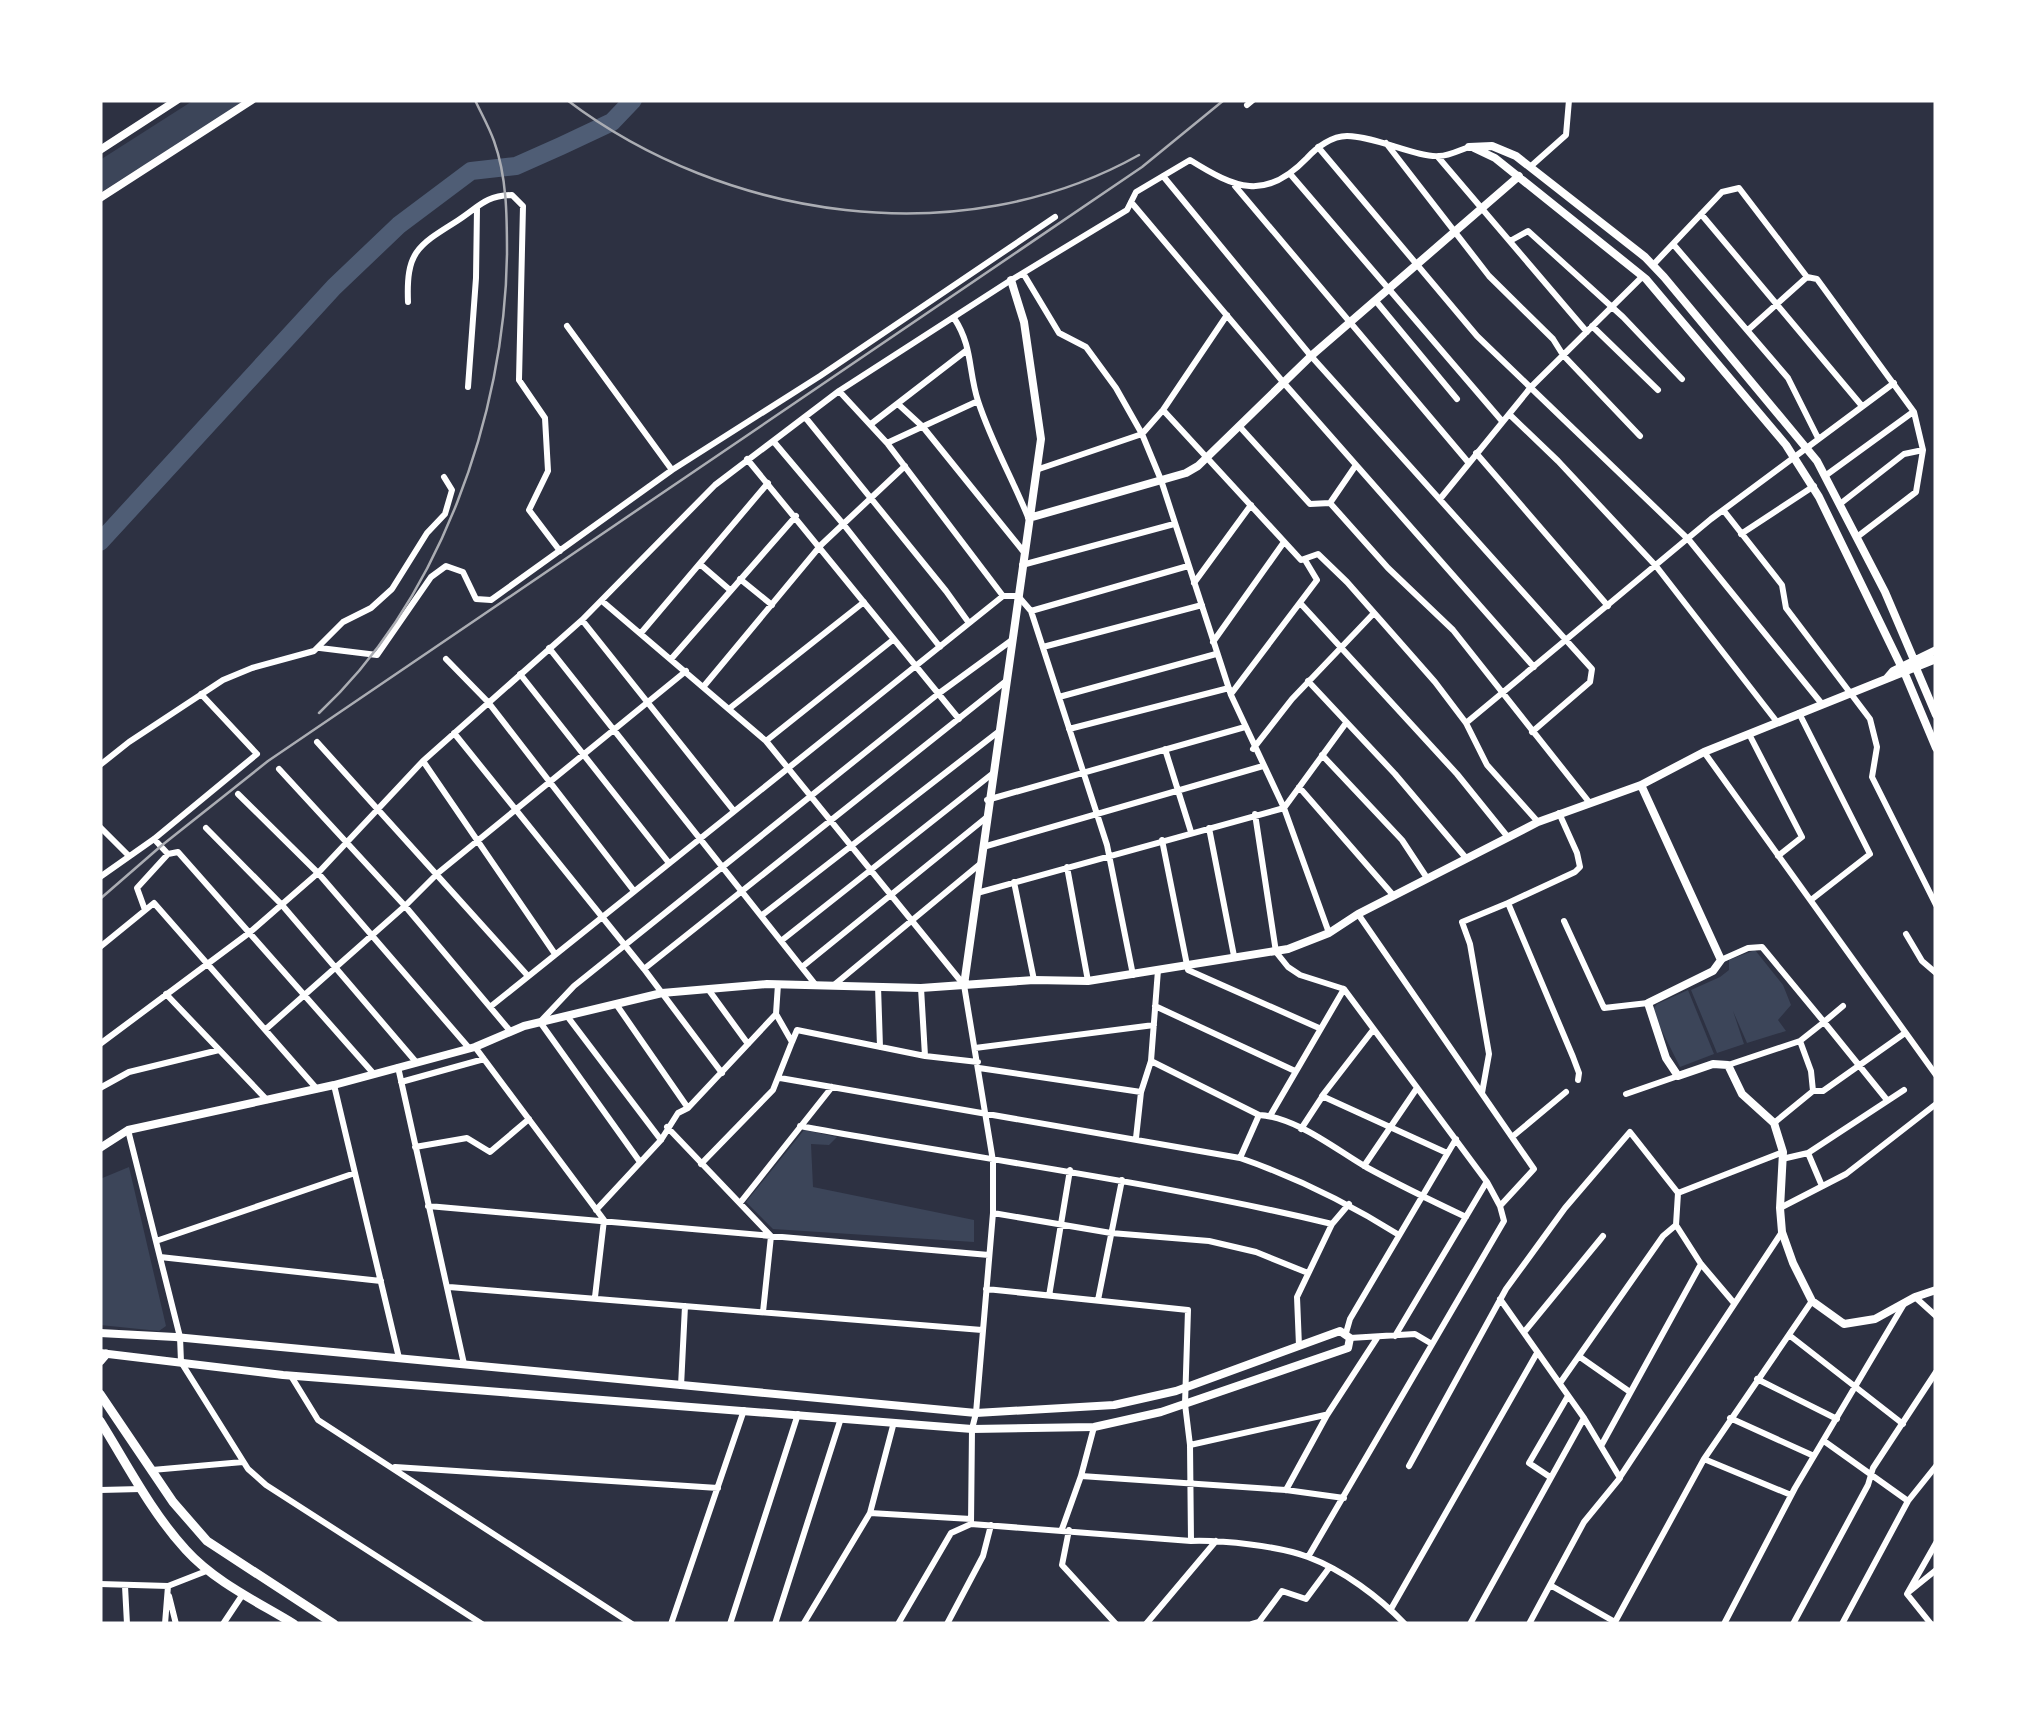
<svg xmlns="http://www.w3.org/2000/svg" width="2036" height="1724" font-family="Spectral,serif">
	<style>
		.green { fill: #3c4559 }
		.lines { fill: none; stroke-linecap: round; stroke-linejoin: round }
		.river { stroke: #4f5d75; stroke-width: 18 }
		.minor { stroke: #fff; stroke-width: 6 }
		.tertiary { stroke: #fff; stroke-width: 8 }
		.secondary { stroke: #fff; stroke-width: 8 }
		.primary { stroke: #fff; stroke-width: 9 }
		.rail { stroke: #abadb3; stroke-width: 2.5 }
	</style>
	<rect width="100%" height="100%" fill="#2d3142"/>
	<!-- green -->
	<path class="green" d="M194 100H247L100 193V160Z
		M1755 950 1783 985 1791 1005 1778 1020 1786 1031 1747 1043 1733 1011 1744 1044 1717 1053 1691 990 1720 977 1729 970V960Z
		M1688 990 1714 1054 1680 1067 1652 1011 1657 1004Z
		M804 1130 837 1137 829 1145 811 1144 813 1187 974 1220V1242L773 1229 746 1202Z
		M129 1167 166 1326 159 1331 100 1325V1179Z"/>
	<g class="lines">
		<!-- river -->
		<path class="river" d="M100 542 334 287 399 225 471 171 516 166 561 146 612 122 633 100"/>
		<!-- minor -->
		<path class="minor" d="M1247 105 1253 100
			M1386 143 1489 276 1553 339 1563 355 1640 436
			M1318 147 1477 336 1689 540 1822 704
			M1438 157 1587 332
			M1530 167 1566 135 1569 100
			M1291 175 1502 421
			M1163 176 1311 356 1592 669 1590 682 1532 732
			M1235 186 1468 462
			M1131 202 1283 382 1534 667
			M1701 214 1862 406
			M1510 241 1528 231 1623 317 1682 379
			M1673 244 1788 378 1818 438
			M1653 265 1722 192 1739 188 1807 277 1817 279 1914 412 1923 450 1916 492 1857 537
			M1023 273 1059 333 1086 347 1116 388 1142 434 1161 480 1231 695 1284 808 1329 933
			M1375 300 1457 399
			M408 302C406 252 417 246 457 221 479 207 484 196 512 195L523 206 519 380 545 418 548 471 529 510 560 551
			M954 318C973 347 968 370 978 401 991 441 1012 478 1028 517
			M567 326 672 470
			M1592 326 1658 390
			M1748 330 1807 277
			M468 387 476 278 477 208
			M839 391 887 443 1003 596
			M898 404 923 427 1023 551
			M1163 410 1301 560 1318 554 1347 582 1435 682 1466 723 1487 765 1538 822
			M1509 414 1558 461 1656 566 1777 722
			M805 417 946 591 969 623
			M871 424 967 350
			M1240 427 1310 504 1330 503 1388 568 1453 630 1589 802
			M774 442 844 525 940 647
			M887 443 978 401
			M1476 453 1608 606
			M747 459 959 719
			M1036 470 1142 434 1163 410 1227 315
			M1825 476 1913 412
			M1440 499 1531 387 1643 276
			M1330 503 1356 465
			M1840 504 1904 454 1923 450
			M1724 511 1782 585 1786 608 1870 719 1877 747 1872 777 1936 905
			M1741 534 1814 486
			M701 565 730 590
			M1022 565 1174 524
			M740 579 772 605
			M1194 583 1251 505
			M602 601 766 741 964 985 993 1161V1213L976 1413 972 1429 971 1524
			M1301 604 1457 774 1507 836
			M1031 611 1188 566
			M582 620 734 811
			M641 633 768 483
			M1213 642 1284 542
			M1043 647 1202 605
			M320 648 377 655 431 577 446 566 463 572 476 599 491 600 672 470 820 376 1055 217
			M549 648 815 984
			M672 658 796 516
			M446 659 488 702 634 891
			M520 674 669 863
			M1308 681 1395 774 1466 858
			M704 686 821 545 905 466
			M1231 694 1317 580 1305 560
			M1059 697 1216 654
			M730 708 864 602
			M1799 713 1870 854 1811 900
			M1466 723 1711 519 1894 383
			M1069 729 1229 688
			M454 733 644 969 722 1073
			M1749 734 1802 837 1778 856
			M766 741 894 639
			M317 742 528 976
			M1165 749 1191 832
			M1253 749 1292 699 1374 613
			M1704 752 1936 1075
			M1322 755 1402 840 1427 878
			M423 761 555 954
			M100 765 129 742 223 680 252 668 314 651 343 622 371 608 392 589 427 533 445 514 452 490 444 477
			M279 769 405 906 511 1032
			M1299 787 1393 895
			M238 794 318 873 469 1048
			M987 800 1245 727
			M1559 813 1577 853 1580 867 1575 872 1508 903 1573 1057 1579 1073 1578 1080
			M1255 814 1276 952 1288 967 1300 975 1344 989 1487 1182 1500 1206 1504 1221 1308 1557
			M100 827 129 856
			M206 828 282 905 416 1062
			M1209 828 1234 956
			M154 839 168 854 178 852 373 1073
			M1162 840 1188 970 1319 1028
			M983 847 1263 766
			M1067 867 1088 981
			M100 877 154 839 257 754 201 694
			M1014 882 1034 980
			M977 893 1284 808 1346 723
			M145 910 137 888 168 854
			M1358 914 1534 1169 1500 1206
			M761 916 998 732
			M1564 921 1604 1008 1648 1003
			M1906 934 1922 961 1936 973
			M781 941 992 774
			M100 947 154 903 317 1089
			M1721 960 1748 948 1762 947 1824 1022 1843 1006
			M802 967 987 817
			M644 969 1006 681
			M834 985 980 864
			M878 986 880 1047
			M921 988 925 1056
			M708 989 748 1044
			M166 994 267 1100
			M616 1004 688 1108
			M1155 1006 1295 1071
			M490 1007 1003 596H1018L1031 611 1107 845 1133 975
			M567 1016 661 1140
			M266 1029 405 906 438 873 686 671
			M1373 1030 1322 1096 1447 1153
			M792 1042 797 1030 925 1056 978 1062
			M100 1044 249 933 318 873 423 761 582 620 715 485 839 391 1008 282 1127 210 1136 192 1190 160C1235 188 1265 202 1307 158 1317 147 1332 136 1347 136 1375 136 1418 158 1439 156 1449 156 1460 150 1469 147
			M475 1047 604 1220 595 1297
			M975 1048 1154 1025
			M1151 1061 1259 1115C1296 1117 1335 1149 1366 1167 1399 1185 1432 1201 1466 1217
			M1728 1065 1800 1041 1824 1022 1887 1100
			M398 1067 464 1364
			M979 1068 1141 1092
			M780 1078 1240 1158C1298 1178 1348 1203 1399 1235
			M401 1082 484 1059
			M334 1085 399 1358
			M100 1088 129 1072 219 1050
			M1813 1091H1823L1905 1033
			M1482 1093 1489 1054 1470 944 1462 922 1508 903
			M1626 1094 1678 1076
			M1270 1116 1344 989
			M1774 1123 1813 1091 1811 1071 1800 1041
			M800 1126C978 1159 1157 1182 1332 1224
			M667 1127 771 1236 763 1312
			M1301 1129 1322 1097
			M128 1130 180 1337 181 1362 248 1469 266 1485 482 1624
			M1512 1137 1566 1092
			M1136 1138 1141 1092 1151 1061 1158 970
			M415 1147 467 1138 490 1152 529 1119
			M1808 1153 1822 1186
			M1240 1158 1259 1115
			M1782 1159 1808 1153 1904 1090
			M640 1162 540 1022 574 986 938 694 1012 640
			M701 1164 773 1090 792 1042 776 1014
			M1364 1166 1417 1088
			M740 1203 832 1087
			M428 1206 989 1255
			M1780 1208 1846 1174 1936 1104
			M596 1210 661 1140 678 1113 688 1108 776 1014 778 984
			M993 1213 1111 1233 1209 1241 1256 1252 1308 1273
			M1676 1225 1701 1264 1734 1303
			M156 1241 355 1173
			M160 1257 381 1281
			M449 1287 982 1330
			M986 1289 1188 1310 1185 1404 1190 1445 1191 1541
			M1049 1296 1070 1170
			M1915 1297 1936 1316
			M1500 1299 1584 1418 1620 1478 1584 1522 1529 1624
			M1098 1300 1122 1180
			M1525 1331 1603 1236
			M1346 1333 1350 1319 1456 1139
			M1789 1335 1903 1424
			M1395 1336 1486 1183
			M1350 1338 1415 1334 1432 1344
			M1299 1346 1297 1297 1332 1224 1349 1204
			M1580 1357 1630 1392
			M291 1376 318 1420 632 1624
			M1757 1379 1837 1419
			M1560 1383 1663 1236 1676 1225 1678 1193 1783 1152
			M681 1386 685 1306
			M1730 1418 1814 1456
			M1824 1441 1908 1501
			M1190 1445 1325 1415
			M1601 1446 1701 1264
			M1704 1459 1791 1495
			M1409 1466 1506 1289 1565 1208 1630 1132 1678 1193
			M395 1467 718 1488
			M152 1470 243 1462
			M1081 1476 1094 1427
			M1550 1477 1529 1463 1568 1396
			M1620 1477 1782 1232
			M100 1490 141 1489
			M1286 1490 1327 1415 1377 1338
			M870 1513 971 1519
			M1062 1529 1081 1476 1286 1490 1344 1498
			M1069 1530 1062 1565 1116 1624
			M100 1584 168 1586 209 1570
			M1550 1585 1615 1622 1704 1459 1812 1301
			M125 1586 127 1624
			M1910 1591 1936 1570
			M169 1596 176 1624
			M1391 1609 1537 1353
			M804 1623 870 1513 894 1422
			M165 1624 168 1586
			M223 1624 243 1594
			M671 1624 744 1410
			M730 1624 798 1414
			M775 1624 841 1418
			M898 1624 951 1533 971 1524 1191 1541C1222 1540 1279 1546 1308 1557 1343 1570 1379 1597 1405 1624
			M947 1624 983 1556 991 1525
			M1146 1624 1216 1541
			M1252 1624 1259 1622 1282 1591 1306 1599 1329 1568
			M1470 1624 1584 1418
			M1724 1624 1795 1488 1904 1304
			M1793 1624 1868 1485 1873 1468 1936 1372
			M1842 1624 1908 1501 1936 1466
			M1931 1624 1907 1594 1936 1543"/>
		<!-- tertiary -->
		<path class="tertiary" d="M1469 147 1492 146 1516 156 1645 257 1664 277 1817 461 1885 592 1914 660
			M1474 148 1495 158 1646 279 1786 445 1819 497 1901 666
			M1029 518 1186 473 1198 466 1311 356 1519 176
			M1916 668 1936 715
			M1905 674 1936 748
			M1887 678 1893 671 1936 650
			M1641 785 1721 960 1713 971 1648 1003 1666 1058 1678 1076 1713 1064 1728 1065 1742 1094 1774 1123 1783 1152 1780 1208 1782 1232 1793 1263 1812 1301 1844 1324 1875 1319 1915 1297 1936 1290
			M964 985 1041 439 1024 322 1011 280
			M100 1148 128 1130 334 1085 475 1047 524 1026 662 993 767 984 921 988 1034 980 1088 981 1288 949 1329 933 1358 914 1538 822 1641 785 1704 752 1936 659
			M100 1333 175 1337 976 1413 1114 1405 1176 1391 1340 1331 1350 1338 1348 1348 1161 1412 1094 1427 972 1429 283 1375 100 1353"/>
		<!-- secondary -->
		<path class="secondary" d="M100 150 177 100
			M100 198 252 100"/>
		<!-- primary -->
		<path class="primary" d="M100 1361 106 1354
			M100 1394 173 1502 207 1541 334 1624
			M100 1421C127 1464 151 1512 186 1550 215 1582 258 1602 294 1624"/>
		<!-- rail -->
		<path class="rail" d="M567 100C725 220 961 255 1139 155
			M319 713C439 601 505 416 507 254 507 217 507 177 494 141 489 127 481 113 475 100
			M100 899 161 846 268 761 1142 167 1224 100"/>
	</g>
	<!-- border -->
	<rect width="2036" height="1724" fill="none" stroke="#ffffff" stroke-width="205"/>
</svg>
